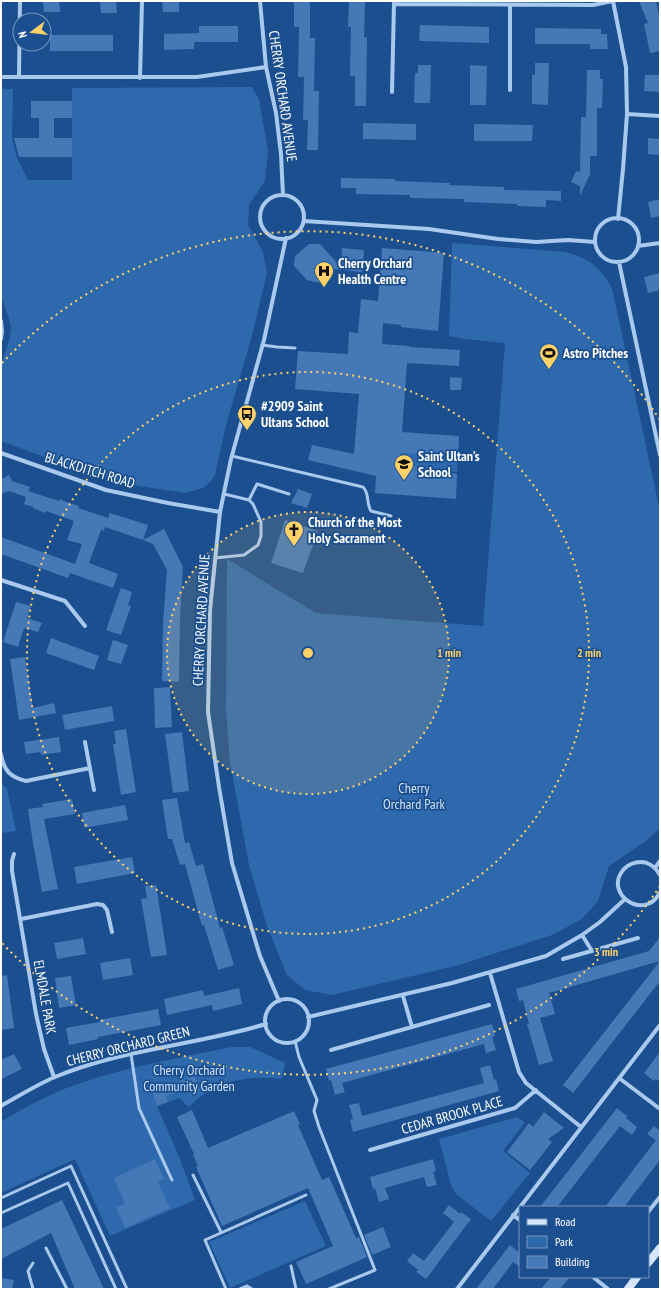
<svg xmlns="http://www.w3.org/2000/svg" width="661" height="1290" font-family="'PT Sans Narrow',sans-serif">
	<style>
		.green { fill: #2e69ad }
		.building { fill: #4478b7 }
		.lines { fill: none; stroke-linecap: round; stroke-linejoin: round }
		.lane { stroke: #a9c9ee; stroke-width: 3 }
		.street { stroke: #a9c9ee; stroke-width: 4 }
		.secondary { stroke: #d6e6fa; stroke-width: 8 }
		.ring { fill: none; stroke: #ffd166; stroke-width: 2; stroke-dasharray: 2 4 }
		.labels { text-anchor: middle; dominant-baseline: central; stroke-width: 3.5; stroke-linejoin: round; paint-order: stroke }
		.street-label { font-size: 14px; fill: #fff; stroke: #1b4f8f }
		.poi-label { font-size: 14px; font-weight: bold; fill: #fff; stroke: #1b4f8f; text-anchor: start }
		.park-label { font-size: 14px; fill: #cfe3fa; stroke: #1b4f8f }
		.centre { fill: #ffd166; stroke: #1b4f8f; stroke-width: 2 }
		.ring-label { font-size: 12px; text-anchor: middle; font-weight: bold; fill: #ffd166; stroke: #1b4f8f; stroke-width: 3.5; stroke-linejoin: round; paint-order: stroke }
	</style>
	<rect width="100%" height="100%" fill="#1b4f8f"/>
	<!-- green -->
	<path class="green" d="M252 87 259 99 268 151 265 181 249 205 248 225 263 252 267 273 253 332 225 429 215 475 210 482 203 488 185 493 127 484 74 468 1 441V364L9 341 11 328 8 315 1 296V89H13L12 138 17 158 28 180H72V88Z
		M452 243 566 252C591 260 599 266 612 288L660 511V828L646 841 609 866 598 901 582 919 552 935 459 965 332 995 305 990 287 975 267 926 249 865 230 762 226 712 227 559 316 613 483 626 505 343 465 339 449 336Z
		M397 452 458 456 457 472 383 466Z
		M1 783 7 789 16 831 1 833Z
		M232 1047H250L285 1063 282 1079C256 1076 225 1078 203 1095 198 1098 193 1103 189 1107L179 1098 157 1106 180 1159 195 1200 110 1236 75 1159 1 1193V1122C24 1108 47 1095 72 1086 124 1067 178 1058 232 1047Z
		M517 1117 525 1122 503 1151 530 1173 491 1221 456 1194 451 1185 439 1139Z
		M305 1201 326 1246 230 1288 209 1242Z"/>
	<!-- building -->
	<path class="building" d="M43 1H59L60 12H44Z
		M100 1H116L117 13H101Z
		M162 1H179V12H163Z
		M294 1H310V38H315L314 91H319L318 150H307L308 120H303L304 77H298L299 27H294Z
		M349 1H365L364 37H367L366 106H355V76H350L351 27H348Z
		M639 1H656L660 21V51L650 53 644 24 648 23Z
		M420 25 489 27V43L419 41Z
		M199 26H238V42H194V49L164 50V34L199 33Z
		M535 28 601 29V34H607L608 49H590V44H535Z
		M50 35H113V51H50Z
		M535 63H549L548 105 532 104V75H535Z
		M418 65H431L430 103H414L415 73H418Z
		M470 65 487 66 486 105H470Z
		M587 70H600V79H603L602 108H597V156H590V174L580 196V186L571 182 576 171 580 172 581 117H586Z
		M645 75H660V92L644 91Z
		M31 101H72V118H54V138H72V157H19L14 138H39V118H31Z
		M363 123 416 124V140L363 139Z
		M474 124 533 125 532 141H474Z
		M648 138 660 139V155L648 154Z
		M341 178 395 179V181L450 183 449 185 504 187V190L561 191V201L546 200V207L517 206V204L464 202V199L410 198V195L356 194V188H341Z
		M660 199V216L651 218 648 202Z
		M309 244H320L341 267 342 248 364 250 362 272 333 269 319 283 307 280 294 266 295 256Z
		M382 248 444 253 438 331 401 327V325L383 323 382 344 409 346V347L460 350 459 366 407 363 402 432 459 436 458 456 401 453 399 464 457 474 456 499 375 493 376 476 308 460 312 445 354 454 359 394 295 389 298 351 348 354 349 332 358 333 361 299 378 301Z
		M660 273V290L648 293 644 277Z
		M450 377 462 378 461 390H450Z
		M9 475 12 481 30 487 28 491 59 501 60 499 69 503 79 506 78 508 108 518 110 513 148 525 143 540 105 527 104 531 101 530 89 563 118 574 113 588 70 573 68 578 1 554V537L75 564 82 544 67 540 74 521 46 511 45 513 33 508V507L24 504 26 497 9 491 1 494V479Z
		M298 489 312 494 307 508 291 503Z
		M285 520 318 531 303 573 271 563Z
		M164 529 183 567 180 618 179 682 162 681 163 622 167 570 153 544 143 540Z
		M121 588 132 592 128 605 131 606 121 635 106 630Z
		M16 602 31 606 27 618 42 623 38 632 24 628 18 647 3 642Z
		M51 638 99 656 94 670 46 653Z
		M113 640 128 645 121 664 107 660Z
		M25 657 33 708 54 703 56 713 19 720 10 659Z
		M170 687 172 727 155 728 154 688Z
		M112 706 114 721 65 730 62 715Z
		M126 729 136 792 121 795 113 744H116L114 731Z
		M182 732 189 791 173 793 165 734Z
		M59 737 61 752 41 755 40 752 26 754 24 742Z
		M177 798 185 843 189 842 196 866 203 864 220 928 222 927 234 965 218 970 204 925 202 926 185 864 180 865 172 839H168L162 800Z
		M72 799 75 814 44 819 58 889 42 892 33 843 28 809 43 807 42 804Z
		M125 805 128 820 84 828 82 813Z
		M132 857 135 873 77 884 74 867Z
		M156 885 167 955 151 957 141 899 147 898 145 886Z
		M660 937V981L573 1093 563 1085 660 961 549 993 555 1014 540 1018 553 1061 539 1065 527 1024H529L523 1000 519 1001 516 989 649 951Z
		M83 938 86 954 57 959 54 943Z
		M130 958 133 975 103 980 100 963Z
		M7 975 14 1028 1 1030V976Z
		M71 976 76 1005 59 1008 55 978Z
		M239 988 242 1004 213 1011 212 1005 167 1015 164 999 203 990 204 996Z
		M158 1009 161 1025 98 1037V1039L69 1045 66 1028 100 1022 99 1020Z
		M492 1024 495 1036 492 1037 496 1050 486 1053 484 1044 342 1083 345 1092 335 1095 331 1080 329 1081 326 1069Z
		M660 1052V1082L656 1079 654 1081 644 1073Z
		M14 1054 22 1069 1 1079V1060Z
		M490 1065 494 1080 496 1079 499 1091 353 1132 350 1120 353 1119 349 1105 359 1103 362 1116 484 1083 480 1068Z
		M195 1076 200 1091 191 1094 189 1089 166 1096 168 1102 157 1106 151 1088 162 1084 163 1087Z
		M617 1108 627 1116 626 1118 637 1127 632 1135 620 1126 557 1207H540Z
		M192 1110 208 1148 294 1111 300 1124 298 1125 322 1180 329 1177 356 1238 359 1237 367 1257 306 1284 296 1262 333 1246 308 1188 222 1226 196 1167 198 1166 193 1155 194 1154 177 1117Z
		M544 1112 564 1128 548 1139 552 1142 530 1170 507 1152 529 1123 533 1127Z
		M654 1126 660 1131V1160L624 1207H605L656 1140 647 1134Z
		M155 1159 164 1179 158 1182 170 1208 125 1228 116 1207 125 1204 114 1178Z
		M433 1159 436 1171 433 1172 437 1185 427 1187 424 1177 385 1188 389 1199 379 1202 375 1188 373 1189 370 1177Z
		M62 1200 104 1289H75L51 1233 1 1259V1229Z
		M449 1205 460 1214 461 1212 471 1219 426 1279 416 1272 418 1270 407 1261 413 1253 424 1261 454 1222 443 1213Z
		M383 1227 391 1247 372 1255 364 1235Z
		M510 1245 520 1253V1267L513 1262 493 1289H476Z
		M551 1277H570L560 1289H541Z
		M1 1278 14 1280 12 1289H1Z"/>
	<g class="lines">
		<!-- lane -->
		<path class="lane" d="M262 345 277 347 295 348
			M232 456 363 487C370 494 366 504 371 511L391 516
			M249 500 257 484 289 494
			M215 558 244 555 258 545 261 536V522L253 504 249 500 224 494
			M295 1041 299 1057 317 1100 314 1111 319 1127 375 1270 329 1289
			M131 1054 139 1108 172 1180
			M193 1175 221 1232
			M1 1198 71 1166 127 1289
			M1 1213 68 1183 116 1289
			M46 1248 67 1289
			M33 1263 28 1271 33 1289
			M291 1266 296 1289
			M226 1289 205 1240 306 1195
			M240 1289 247 1286 252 1289"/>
		<!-- street -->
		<path class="street" d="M260 1 266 67 276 113 281 154 283 195
			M613 1 626 67 627 114 623 169 618 219
			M394 4 593 5 613 1
			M1 77H197L266 67
			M19 77 20 1
			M140 78 142 1
			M510 90V5
			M392 92 394 3
			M627 114 660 116
			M260 217a22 22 0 1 1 44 0a22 22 0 1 1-44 0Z
			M595 240a22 22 0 1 1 44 0a22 22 0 1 1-44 0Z
			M304 221 429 229 498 239 536 242 568 240 595 242
			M638 246 660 243
			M619 262 660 455
			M1 321 2 331 1 339
			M1 453 106 490 168 503 220 512
			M1 580 65 601 85 626
			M85 742 94 790
			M1 754C4 771 10 777 26 781L90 768
			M14 854 12 861V871L36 1014 44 1049 54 1077
			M655 868 660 861
			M660 875C656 868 649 862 641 862 634 862 628 865 624 869 602 893 645 923 660 892
			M21 919 97 904 103 905 107 910 112 932
			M582 935 592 951
			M563 959 638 938
			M490 973 519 1072 526 1083 581 1127
			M403 996 412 1027
			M265 1021a22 22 0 1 1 44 0a22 22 0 1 1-44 0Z
			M279 1001 260 956 232 863 219 787 208 712 210 610 220 512 231 459 264 340 286 238
			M308 1017 452 983 546 956 582 935 600 922 625 899
			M331 1050 489 1005
			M619 1078 660 1109
			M1 1106C19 1096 36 1085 55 1077 122 1049 196 1045 266 1024
			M370 1150 515 1108 536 1090
			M648 1212 660 1197
			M513 1215 520 1220
			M593 1277 608 1289
			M457 1289 660 1025"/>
		<!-- secondary -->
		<path class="secondary" d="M648 1263 660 1248
			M628 1289 637 1277"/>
	</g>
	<!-- distance rings -->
	<circle cx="308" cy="653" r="141" fill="#ffd166" fill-opacity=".12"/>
	<g class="ring">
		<circle cx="308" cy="653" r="141"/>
		<circle cx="308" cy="653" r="281"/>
		<path d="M660 886A422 422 0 0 1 2 943M2 363A422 422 0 0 1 660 420"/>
	</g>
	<!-- icons -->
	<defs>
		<g id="hospital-pin" transform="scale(1)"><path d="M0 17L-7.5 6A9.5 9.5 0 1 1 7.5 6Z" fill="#ffd166" stroke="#1b4f8f"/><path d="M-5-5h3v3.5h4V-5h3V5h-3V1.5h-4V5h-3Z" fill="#111"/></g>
		<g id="stadium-pin" transform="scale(1)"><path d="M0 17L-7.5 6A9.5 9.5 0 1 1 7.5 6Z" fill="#ffd166" stroke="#1b4f8f"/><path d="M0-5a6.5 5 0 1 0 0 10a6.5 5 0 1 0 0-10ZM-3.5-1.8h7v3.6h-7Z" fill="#111"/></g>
		<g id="bus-pin" transform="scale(1)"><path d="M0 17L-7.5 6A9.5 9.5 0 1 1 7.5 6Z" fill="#ffd166" stroke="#1b4f8f"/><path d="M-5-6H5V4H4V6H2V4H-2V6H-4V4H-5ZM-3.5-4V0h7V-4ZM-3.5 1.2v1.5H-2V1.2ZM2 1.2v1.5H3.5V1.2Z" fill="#111"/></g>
		<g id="school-pin" transform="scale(1)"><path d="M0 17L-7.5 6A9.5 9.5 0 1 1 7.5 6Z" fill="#ffd166" stroke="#1b4f8f"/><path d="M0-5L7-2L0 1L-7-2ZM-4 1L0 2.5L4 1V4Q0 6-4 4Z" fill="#111"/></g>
		<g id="church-pin" transform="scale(1)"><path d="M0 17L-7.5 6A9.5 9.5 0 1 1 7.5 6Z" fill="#ffd166" stroke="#1b4f8f"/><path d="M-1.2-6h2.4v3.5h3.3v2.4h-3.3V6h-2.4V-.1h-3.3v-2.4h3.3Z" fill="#111"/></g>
	</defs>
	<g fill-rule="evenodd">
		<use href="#hospital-pin" x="324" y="271"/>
		<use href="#stadium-pin" x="549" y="353"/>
		<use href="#bus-pin" x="247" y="414"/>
		<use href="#school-pin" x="404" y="464"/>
		<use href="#church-pin" x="294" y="530"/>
	</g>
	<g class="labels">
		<!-- street labels -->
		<g class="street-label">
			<text transform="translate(283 96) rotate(82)">CHERRY ORCHARD AVENUE</text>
			<text transform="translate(90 470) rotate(17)">BLACKDITCH ROAD</text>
			<text transform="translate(201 620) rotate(-87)">CHERRY ORCHARD AVENUE</text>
			<text transform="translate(45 997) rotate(80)">ELMDALE PARK</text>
			<text transform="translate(128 1046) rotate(-14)">CHERRY ORCHARD GREEN</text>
			<text transform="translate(452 1115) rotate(-16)">CEDAR BROOK PLACE</text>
		</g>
		<!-- poi labels -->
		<g class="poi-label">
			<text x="338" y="263">Cherry Orchard<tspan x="338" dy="16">Health Centre</tspan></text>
			<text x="563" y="353">Astro Pitches</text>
			<text x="261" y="406">#2909 Saint<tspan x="261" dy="16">Ultans School</tspan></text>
			<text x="418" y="456">Saint Ultan’s<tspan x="418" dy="16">School</tspan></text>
			<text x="308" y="522">Church of the Most<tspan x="308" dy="16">Holy Sacrament</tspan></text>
		</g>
		<!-- park labels -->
		<g class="park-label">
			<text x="414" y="788">Cherry<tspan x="414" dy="16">Orchard Park</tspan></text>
			<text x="189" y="1070">Cherry Orchard<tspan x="189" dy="16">Community Garden</tspan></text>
		</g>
	</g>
	<circle cx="308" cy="653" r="6" class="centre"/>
	<g class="ring-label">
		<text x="449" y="657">1 min</text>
		<text x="589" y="657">2 min</text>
		<text x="606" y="956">3 min</text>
	</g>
	<!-- border -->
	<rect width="661" height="1290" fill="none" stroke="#ffffff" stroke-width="4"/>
	<!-- legend -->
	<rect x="519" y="1206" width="130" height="72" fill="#1b4f8f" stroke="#7695bc"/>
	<rect x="527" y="1219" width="20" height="6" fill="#d6e6fa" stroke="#7695bc"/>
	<text x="555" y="1226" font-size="12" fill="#ffffff">Road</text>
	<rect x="527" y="1236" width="20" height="12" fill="#2e69ad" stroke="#7695bc"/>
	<text x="555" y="1246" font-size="12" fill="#ffffff">Park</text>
	<rect x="527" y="1256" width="20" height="12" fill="#4478b7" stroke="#7695bc"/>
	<text x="555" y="1266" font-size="12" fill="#ffffff">Building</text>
	<!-- north arrow -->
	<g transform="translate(32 32) rotate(255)"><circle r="19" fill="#1b4f8f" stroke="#7695bc"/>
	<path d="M0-3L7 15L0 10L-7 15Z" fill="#ffd166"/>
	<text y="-6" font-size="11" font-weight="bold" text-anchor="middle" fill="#ffffff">N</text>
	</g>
</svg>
